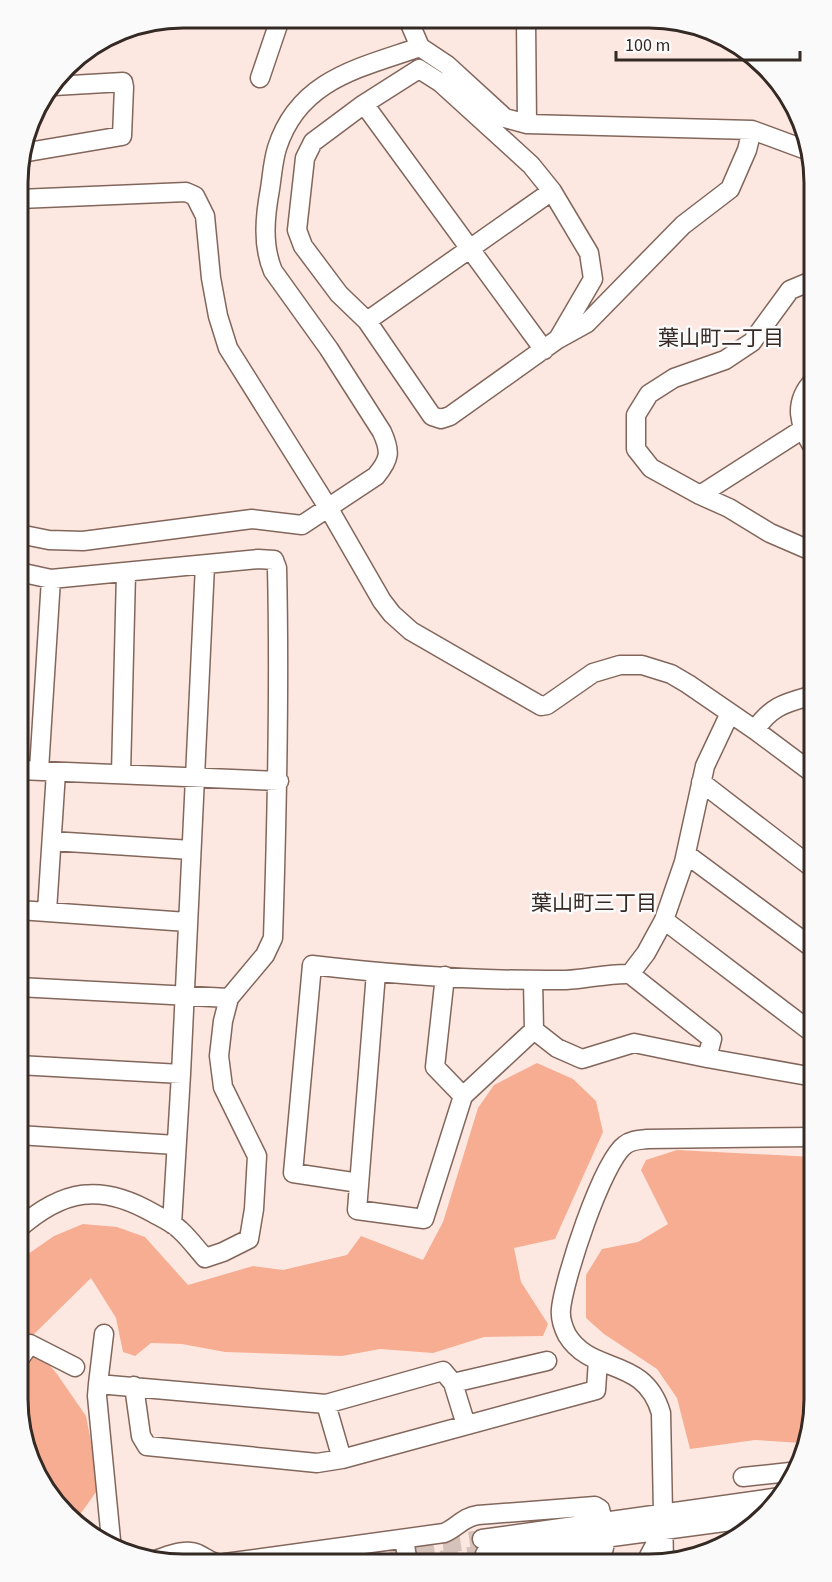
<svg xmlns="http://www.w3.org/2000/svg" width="832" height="1582" font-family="'Source Sans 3','Noto Sans JP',sans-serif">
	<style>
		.green { fill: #f6ad92 }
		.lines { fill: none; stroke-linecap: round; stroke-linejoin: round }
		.minor-tunnel { stroke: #d5c2bb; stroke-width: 18; stroke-dasharray: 18 9; stroke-linecap: butt }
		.minor-casing { stroke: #82665b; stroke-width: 21 }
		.minor { stroke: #fff; stroke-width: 18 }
		.labels { text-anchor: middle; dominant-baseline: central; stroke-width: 5; stroke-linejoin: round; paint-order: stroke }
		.neighbourhood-label { font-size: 21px; fill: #352924; stroke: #fafafa }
		.rim { fill: none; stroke: #352924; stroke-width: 3 }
	</style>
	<rect width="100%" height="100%" fill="#fde8e1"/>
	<!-- green -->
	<path class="green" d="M537 1063 573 1079 596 1101 603 1132 555 1239 514 1248 521 1282 548 1324 543 1336 484 1337 433 1353 380 1349 342 1356 225 1352 182 1344 151 1343 135 1356 123 1352 116 1318 91 1278 28 1340 57 1374 86 1416 95 1463 96 1492 74 1523 27 1451 18 1398V1261L54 1236 83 1224 117 1227 145 1237 188 1285 253 1266 283 1270 347 1255 361 1236 423 1260 443 1222 478 1108 494 1085Z
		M677 1150 814 1157V1410L801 1443 755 1440 690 1449 677 1398 657 1369 604 1334 586 1318V1275L602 1249 638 1242 668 1224 641 1170 646 1160Z"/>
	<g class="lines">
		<!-- minor-tunnel -->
		<path class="minor-tunnel" d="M309 1563 482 1539
			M414 1563 485 1554"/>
		<!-- minor casing -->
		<g class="minor-casing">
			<path id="minor" d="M408 19 420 47 447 65 505 118 527 124 752 130 809 151
				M526 20 527 124
				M260 78 280 19
				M364 104 544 350
				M22 153 122 136 124 87 123 82 54 86
				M19 199 186 192 195 196 205 216 211 278 218 316 228 348 329 509 382 601 392 614 411 631 541 706 547 705 593 673 620 665H642L671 674 688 684 755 730 814 774
				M367 321 552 191
				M558 339 593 279 589 253 552 191 531 165 441 83 419 69 364 104 313 142 305 158 297 230 303 246 339 294 367 321 432 416 441 419 450 416 558 339 587 323 683 225 730 189 747 150 752 130
				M814 449C799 425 792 403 814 380
				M700 495 803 429
				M19 534 49 540 83 541 252 519 302 525 376 476C390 459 391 452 382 432L329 349 273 271C262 245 265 216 270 189 272 176 273 161 277 148 299 79 360 68 420 47
				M814 552 770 533 729 508 700 495 651 468 636 449V415L649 394 674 378 725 360 752 342 790 290 814 280
				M755 730C772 705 786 703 814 695
				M19 770 279 781
				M39 770 51 579
				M121 774 126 573
				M701 782 814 869
				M52 841 191 850
				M686 854 814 949
				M19 910 187 922
				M47 911 56 772
				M664 920 814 1034
				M376 973 357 1210 424 1219 463 1096 534 1030 533 980
				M630 974 646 953 664 920 684 862 705 766 730 713
				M445 976 435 1067 463 1096
				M18 987 229 998
				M534 1030 557 1048 582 1059 634 1043 707 1058 814 1077
				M18 1065 181 1074
				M18 1135 176 1145
				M359 1183 293 1173 312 965C396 975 482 981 566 980 588 979 609 973 630 974L712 1039 707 1058
				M172 1224 181 1074 205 565
				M18 1229C63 1189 101 1183 153 1213 162 1218 173 1223 180 1230 189 1238 197 1249 205 1258L223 1252 249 1239 254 1209 257 1156 223 1087 219 1056 223 1021 229 998 265 955 273 938C277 815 280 692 277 568L274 560 258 559 51 579 19 572
				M104 1334 98 1384 326 1404
				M18 1361 30 1344 75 1367
				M98 1384 97 1396 111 1540
				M134 1386 141 1436 147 1446 317 1463 342 1459 596 1390 598 1360
				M466 1425 453 1383 547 1361
				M342 1459 326 1404 443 1371 453 1383
				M743 1477 790 1472
				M404 1539 408 1563
				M482 1539 780 1497
				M485 1554 754 1518
				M155 1560C168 1556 185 1548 198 1554 205 1557 208 1561 216 1563
				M664 1562 661 1413C644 1355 592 1376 567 1335 563 1327 560 1318 561 1309 564 1279 602 1162 625 1145 631 1140 639 1140 647 1139L814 1137
				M225 1563 444 1533C458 1527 463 1517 478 1515L595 1506 600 1509 603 1521
				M549 1564 597 1556C605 1551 605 1547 604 1537
				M648 1564 649 1556 663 1530"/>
		</g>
		<!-- minor -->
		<use href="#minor" class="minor"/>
	</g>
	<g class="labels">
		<!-- neighbourhood labels -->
		<g class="neighbourhood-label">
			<text x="721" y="338">葉山町二丁目</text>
			<text x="594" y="903">葉山町三丁目</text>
		</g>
	</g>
	<!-- crop -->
	<path d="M0 0H832V1582H0ZM183 28H649A155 155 0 0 1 804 183V1399A155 155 0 0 1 649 1554H183A155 155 0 0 1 28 1399V183A155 155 0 0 1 183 28Z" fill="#fafafa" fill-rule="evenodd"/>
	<path class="rim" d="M183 28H649A155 155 0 0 1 804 183V1399A155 155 0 0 1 649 1554H183A155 155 0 0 1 28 1399V183A155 155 0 0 1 183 28Z"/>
	<!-- scale -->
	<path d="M616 51v9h184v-9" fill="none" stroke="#352924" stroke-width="3"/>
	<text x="625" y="51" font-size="18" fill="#352924" stroke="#fafafa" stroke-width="4.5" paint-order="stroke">100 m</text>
</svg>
